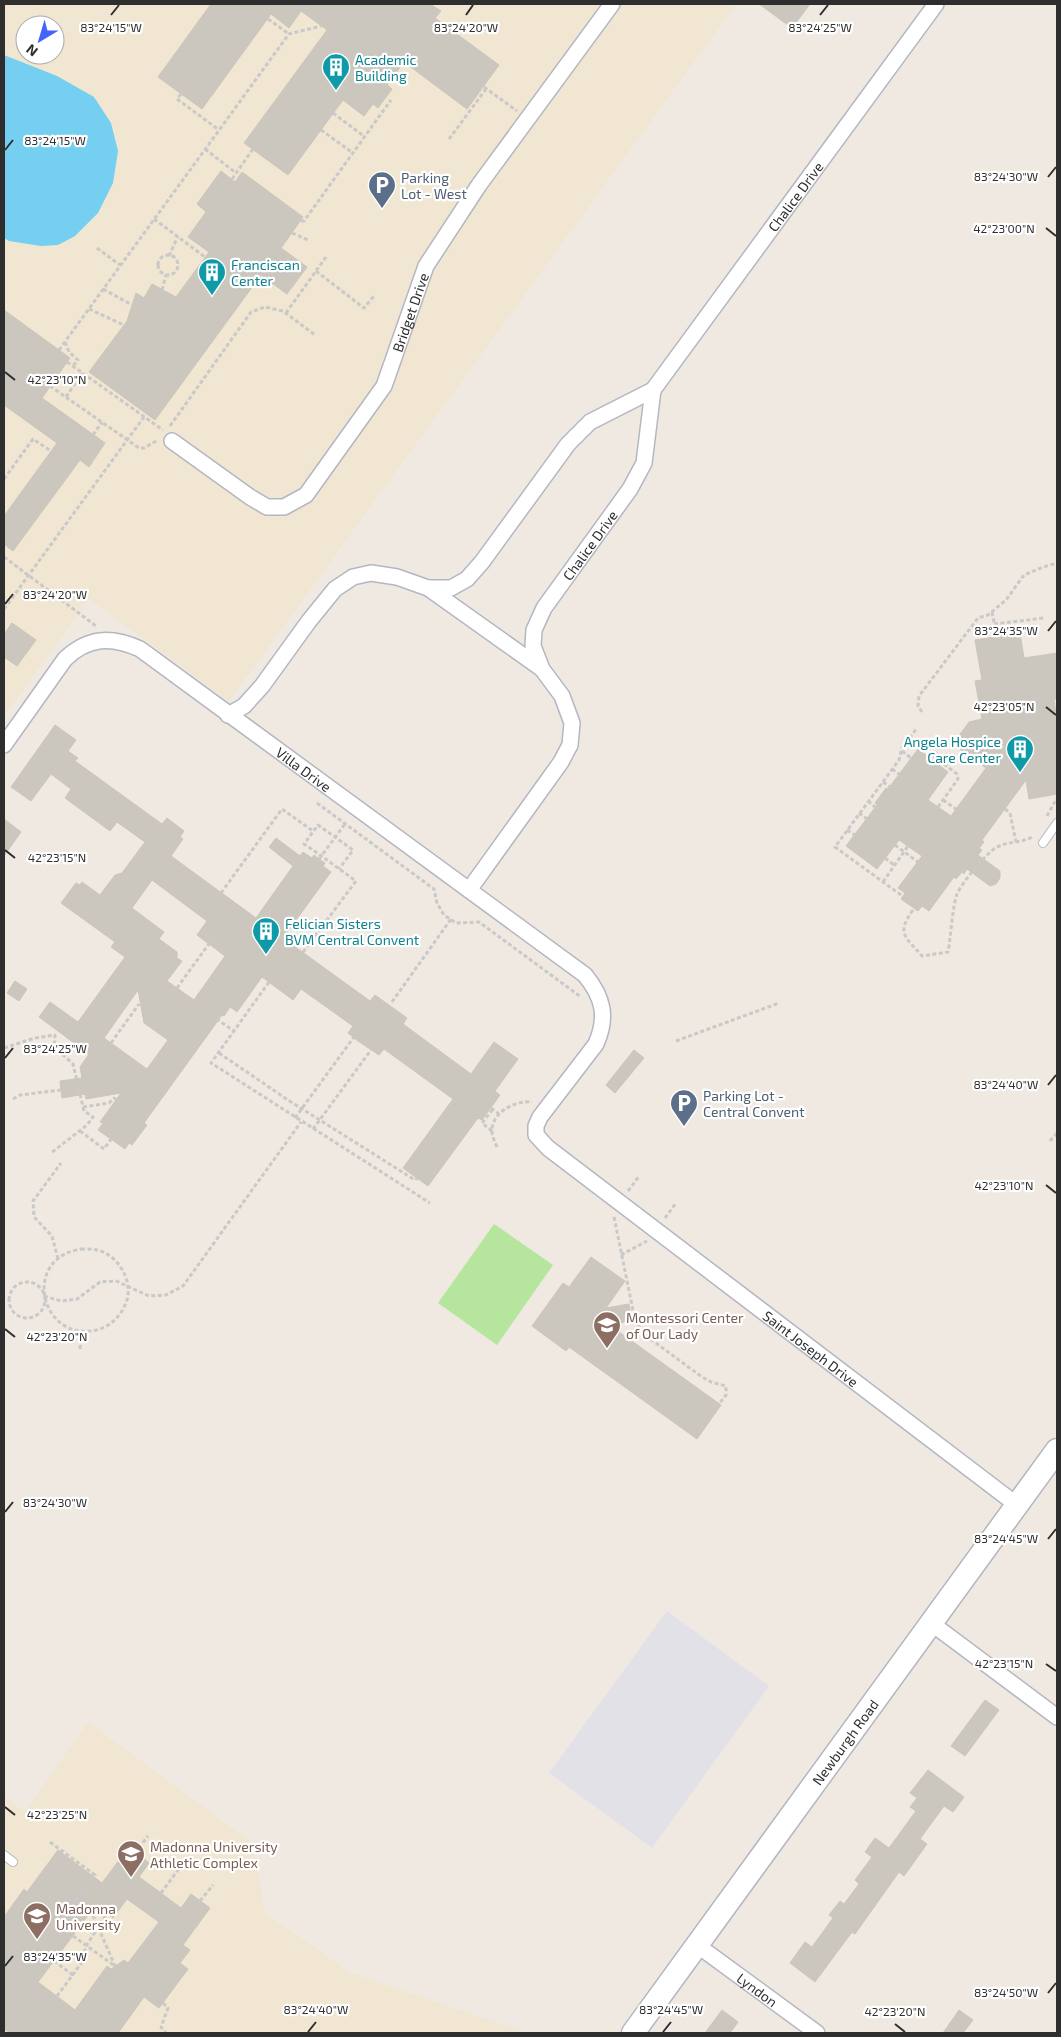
<svg xmlns="http://www.w3.org/2000/svg" width="1061" height="2037" font-family="'Exo 2',sans-serif">
	<style>
		.industrial { fill: #e3e1e8 }
		.education { fill: #f0e6d1; fill-rule: evenodd }
		.green { fill: #b6e59e }
		.water { fill: #75cff0 }
		.building { fill: #cbc7bf; stroke: #cbc5ba; fill-rule: evenodd }
		.lines { fill: none; stroke-linecap: round; stroke-linejoin: round }
		.lane-casing { stroke: #b4b7c1; stroke-width: 10 }
		.street-casing { stroke: #b4b7c1; stroke-width: 18 }
		.secondary-casing { stroke: #b4b7c1; stroke-width: 25 }
		.path { stroke: #c9c9c9; stroke-width: 3; stroke-dasharray: 4 2.5; stroke-linecap: butt }
		.lane { stroke: #fff; stroke-width: 8 }
		.street { stroke: #fff; stroke-width: 15 }
		.secondary { stroke: #fff; stroke-width: 22 }
		.ticks { fill: none; stroke: #2e2e2e; stroke-width: 2 }
		.labels { text-anchor: middle; dominant-baseline: central; stroke-width: 4.5; stroke-linejoin: round; paint-order: stroke }
		.culture-label { font-size: 14px; fill: #0d838f; stroke: #fff; text-anchor: start }
		.service-label { font-size: 14px; fill: #4e5e75; stroke: #fff; text-anchor: start }
		.street-label { font-size: 14px; fill: #2e2e2e; stroke: #fff }
		.education-label { font-size: 14px; fill: #785e54; stroke: #fff; text-anchor: start }
		.ticks-label { font-size: 12px; text-anchor: middle; fill: #2e2e2e; stroke: #fff; stroke-width: 4.5; stroke-linejoin: round; paint-order: stroke }
	</style>
	<rect width="100%" height="100%" fill="#efe9e1"/>
	<!-- industrial -->
	<path class="industrial" d="M667 1611 769 1686 652 1848 549 1773Z"/>
	<!-- education -->
	<path class="education" d="M4 4H736L229 701 89 599 4 716ZM25 25H55V55H25Z
		M88 1722 252 1843 265 1913 349 1972 526 2033H4V1796L25 1812Z"/>
	<!-- green -->
	<path class="green" d="M494 1224 553 1265 497 1345 438 1303Z"/>
	<!-- water -->
	<path class="water" d="M4 55 57 76 94 97 111 123 118 151 113 183 98 213 75 236 58 245 41 246 9 241 4 238Z"/>
	<!-- building -->
	<path class="building" d="M211 4H430L441 11 435 18 499 65 467 109 404 62 387 85 392 89 378 108 373 104 364 116 343 100 288 175 244 143 327 30 301 11 289 28 271 14 202 109 158 77Z
		M759 4H810L792 28Z
		M221 171 235 182 242 172 303 217 281 248 307 267 287 294 261 275 155 420 89 372 127 321 136 293 144 298 152 284 176 297 209 252 188 237 206 212 197 204Z
		M4 310 70 358 42 398 105 443 89 467 80 460 13 551 4 544V516L57 443 4 405Z
		M12 623 36 640 17 666 4 657V634Z
		M1020 633 1024 658 1057 653V699H1054L1057 722V794L1029 799 1026 780 982 840 984 842 979 848 982 850 978 855 1000 871V878L996 884 990 886 967 869 964 874 962 872 956 879 954 877 929 911 922 906 918 911 901 899 905 893 898 888 922 856 899 840 877 869 846 846 877 805 875 803 886 788 888 789 918 749 948 772 928 800 951 816 986 768 953 744 969 722 982 719 975 681 982 680 975 640Z
		M55 725 76 740 68 751 78 758 75 761 162 824 167 818 184 831 180 837 183 839 171 856 256 918 293 866 269 847 276 838 300 856 303 852 312 858 314 855 319 859 325 863 323 866 331 872 283 938 370 1001 375 995 407 1018 403 1024 471 1074 494 1042 518 1059 495 1091 500 1095 482 1120 478 1118 428 1186 403 1168 453 1099 384 1049 379 1055 358 1041 348 1033 353 1026 301 989 293 1000 262 977 237 1012 230 1007 224 1016 222 1015 144 1123 147 1125 132 1145 129 1143 125 1149 98 1130 103 1123 100 1122 121 1093 86 1099 85 1094 62 1098 60 1081 82 1078 80 1067 89 1054 39 1017 50 1002 78 1022 125 957 111 947 115 942 61 903 76 883 80 885 82 882 100 895 115 875 122 873 145 842 117 822 110 831 65 798 71 789 51 774 31 801 11 787ZM152 880 207 921 197 935 225 956 194 1000 167 981 182 961 177 958V952L159 939 164 932 132 908ZM138 990 144 1023 168 1040 147 1069 104 1038Z
		M4 819 21 832 4 856Z
		M15 981 27 989 19 1001 7 993Z
		M634 1050 644 1058 615 1093 606 1085Z
		M591 1257 625 1281 606 1308 629 1304 632 1321 608 1324 721 1405 697 1439 569 1347 566 1351 532 1326 563 1283 569 1287Z
		M985 1700 999 1710 965 1756 951 1746Z
		M928 1770 964 1797 953 1812 944 1806 920 1839 927 1844 904 1876 899 1872 855 1934 852 1932 815 1982 790 1963 805 1942 812 1947 833 1918 829 1915 840 1901 844 1904 859 1884 855 1880 872 1857 865 1852 875 1838 889 1848 916 1811 910 1807 917 1798 910 1793Z
		M129 1847 149 1863 139 1877 161 1893 181 1908 191 1894 210 1908 183 1945 190 1950 180 1963 188 1969 159 2008 144 1997 118 2033H10L4 2029V1917L24 1889 27 1892 58 1850 102 1883ZM127 1899 159 1922 128 1963 124 1960 111 1969 107 1966 75 2010 38 1982 96 1905 113 1918Z
		M722 2010 738 2022 730 2033H705Z
		M959 2010 973 2020 963 2033H943Z"/>
	<g class="lines">
		<!-- lane casing -->
		<g class="lane-casing">
			<path id="lane" d="M1043 843 1057 823
				M4 1855 13 1862"/>
		</g>
		<!-- street casing -->
		<g class="street-casing">
			<g id="street">
				<path id="s1" d="M172 441 250 497 267 507H284L306 495 384 386 426 266 479 185 612 4"/>
				<path d="M428 588 542 669"/>
				<path id="s2" d="M228 715 244 706 262 686 309 621 335 589 353 577 371 573 397 577 428 588H451L467 579 482 562 568 444 590 422 653 390 936 4"/>
				<path id="s3" d="M4 745 65 659C88 637 111 636 140 649L585 975C603 997 608 1017 596 1044L540 1117 536 1126V1135L548 1148 1017 1505"/>
				<path id="s4" d="M469 890 561 762 570 745 572 723 562 696 542 669 533 646 534 630 544 608 630 489 644 463 653 390"/>
				<path d="M931 1623 1057 1717"/>
				<path id="s5" d="M697 1945 817 2033"/>
			</g>
		</g>
		<!-- secondary casing -->
		<g class="secondary-casing">
			<g id="secondary">
				<path id="s6" d="M633 2033 1057 1450"/>
			</g>
		</g>
		<!-- path -->
		<path class="path" d="M268 19 289 34
			M484 87 517 111
			M181 94 177 99 219 130
			M333 113 365 137
			M321 130 353 153
			M449 139 486 89
			M205 149 236 173
			M232 179 253 149
			M154 219 205 257
			M301 221H304L391 100
			M292 233 308 240
			M97 248 120 265
			M158 265a10 10 0 1 1 20 0a10 10 0 1 1-20 0Z
			M169 256 178 236
			M316 271 364 308 374 296
			M103 289 132 305
			M162 290 166 275
			M89 309 124 325
			M286 313 326 257
			M65 342 69 352 78 360 73 366
			M59 350 289 34 321 26
			M67 362 163 430
			M50 386 139 448H144L158 440
			M66 397 82 373
			M170 426 251 312 265 307 283 311 315 335
			M93 435 102 422
			M4 479 33 439 51 451
			M4 557 96 626V628
			M4 609 144 417
			M992 612 997 637
			M994 624 1044 618
			M922 712 918 706 919 696 978 618 988 615 1006 600 1024 575 1043 567 1057 563
			M902 751 911 758
			M892 769 899 774
			M883 782 890 787
			M943 800 956 809
			M868 801 875 807
			M317 803 434 889 437 903 444 915 456 923 479 922 581 997
			M938 807 958 779 957 774 933 756 941 746
			M1005 809 1010 813 1016 842
			M859 813 867 819
			M1047 816 1057 798
			M847 830 855 835
			M895 845 918 862
			M885 858 894 865
			M319 859 345 824
			M883 882 908 846
			M221 893 282 809 313 831
			M901 895 835 847 899 760 902 748 917 728
			M913 910C896 934 905 936 922 956L948 952C951 936 952 909 957 894 961 884 987 852 997 847 1009 841 1023 843 1034 836
			M303 952 356 881C339 869 322 856 304 844L318 825 353 850 339 869
			M269 982 211 1063 430 1203
			M177 988 219 930
			M392 1002 451 919
			M211 1015 234 1031
			M676 1041 779 1003
			M111 1043 139 1004
			M4 1048 35 1038 55 1035 54 1051 61 1053 73 1064 84 1111 93 1117 87 1125 51 1153
			M219 1053 288 1100 415 1180 417 1178
			M13 1099 20 1095 61 1090
			M83 1107 109 1103 114 1098 122 1104
			M491 1108 499 1114
			M295 1118 354 1037
			M313 1129 371 1050
			M80 1131 104 1149 111 1139
			M492 1131 482 1123 493 1109
			M1050 1141 1057 1133
			M497 1147C495 1142 492 1136 492 1132 491 1112 516 1100 532 1102
			M628 1191 639 1176
			M614 1217 635 1320 645 1335 702 1377 711 1382 726 1386V1395L719 1404
			M665 1218 676 1203
			M81 1249C86 1249 92 1249 97 1250 119 1255 134 1282 126 1303 121 1315 112 1325 100 1329 47 1345 23 1273 67 1253 71 1251 77 1250 81 1249Z
			M621 1255 647 1241
			M58 1259 52 1236 34 1217 33 1201 61 1163
			M9 1300a18 18 0 1 1 36 0a18 18 0 1 1-36 0Z
			M44 1296 61 1301 77 1299 100 1282 116 1281 149 1296 166 1295 183 1286 301 1122
			M80 1349 81 1331
			M50 1842 95 1875 76 1901 92 1913 115 1966
			M135 1853 148 1836
			M161 1893 183 1863
			M200 1901 213 1885
			M73 1936 115 1966
			M54 1961 73 1975
			M57 1996 82 1962 86 1946 107 1914
			M163 2003 168 2008 161 2027 166 2033"/>
		<!-- lane -->
		<use href="#lane" class="lane"/>
		<!-- street -->
		<use href="#street" class="street"/>
		<!-- secondary -->
		<use href="#secondary" class="secondary"/>
	</g>
	<!-- ticks -->
	<path class="ticks" d="M111 15 119 5M466 15 473 5M820 15 828 5M5 150 13 140M1048 177 1056 167M1046 228 1056 236M5 372 15 380M5 604 13 594M1048 631 1056 621M1046 707 1056 715M5 850 15 858M5 1058 13 1048M1048 1085 1056 1075M1046 1185 1056 1193M5 1329 15 1337M5 1512 13 1502M1048 1539 1056 1529M1046 1664 1056 1671M5 1807 15 1815M5 1966 13 1956M1048 1993 1056 1983M895 2024 905 2032M308 2032 316 2022M663 2032 671 2022"/>
	<!-- icons -->
	<defs>
		<g id="building-pin" transform="scale(1.4375)"><path d="M0 17L-7.5 6A9.5 9.5 0 1 1 7.5 6Z" fill="#0f9aa8" stroke="#fff"/><path d="M-4-6H4V6H1V3H-1V6H-4ZM-2.5-4.3h1.7v1.8h-1.7ZM.8-4.3h1.7v1.8H.8ZM-2.5-1h1.7V.8h-1.7ZM.8-1h1.7V.8H.8Z" fill="#fff"/></g>
		<g id="parking-pin" transform="scale(1.4375)"><path d="M0 17L-7.5 6A9.5 9.5 0 1 1 7.5 6Z" fill="#5c6f8a" stroke="#fff"/><path d="M-3.5-5.5H1a3.5 3.5 0 0 1 0 7H-1V5.5H-3.5ZM-1-3.4V-.6H.8a1.4 1.4 0 0 0 0-2.8Z" fill="#fff"/></g>
		<g id="school-pin" transform="scale(1.4375)"><path d="M0 17L-7.5 6A9.5 9.5 0 1 1 7.5 6Z" fill="#8d6e63" stroke="#fff"/><path d="M0-5L7-2L0 1L-7-2ZM-4 1L0 2.5L4 1V4Q0 6-4 4Z" fill="#fff"/></g>
		<g id="university-pin" transform="scale(1.4375)"><path d="M0 17L-7.5 6A9.5 9.5 0 1 1 7.5 6Z" fill="#8d6e63" stroke="#fff"/><path d="M0-5L7-2L0 1L-7-2ZM-4 1L0 2.5L4 1V4Q0 6-4 4Z" fill="#fff"/></g>
	</defs>
	<g fill-rule="evenodd">
		<use href="#building-pin" x="336" y="67"/>
		<use href="#parking-pin" x="382" y="185"/>
		<use href="#building-pin" x="212" y="272"/>
		<use href="#building-pin" x="1020" y="749"/>
		<use href="#building-pin" x="266" y="931"/>
		<use href="#parking-pin" x="684" y="1103"/>
		<use href="#school-pin" x="607" y="1325"/>
		<use href="#university-pin" x="131" y="1854"/>
		<use href="#university-pin" x="37" y="1916"/>
	</g>
	<g class="labels">
		<!-- culture labels -->
		<g class="culture-label">
			<text x="355" y="59">Academic<tspan x="355" dy="16">Building</tspan></text>
			<text x="231" y="264">Franciscan<tspan x="231" dy="16">Center</tspan></text>
			<text x="1001" y="741" text-anchor="end">Angela Hospice<tspan x="1001" dy="16">Care Center</tspan></text>
			<text x="285" y="923">Felician Sisters<tspan x="285" dy="16">BVM Central Convent</tspan></text>
		</g>
		<!-- service labels -->
		<g class="service-label">
			<text x="401" y="177">Parking<tspan x="401" dy="16">Lot - West</tspan></text>
			<text x="703" y="1095">Parking Lot -<tspan x="703" dy="16">Central Convent</tspan></text>
		</g>
		<!-- street labels -->
		<g class="street-label">
			<text stroke="none"><textPath href="#s2" startOffset="818">Chalice Drive</textPath></text>
			<text stroke="none"><textPath href="#s1" startOffset="370">Bridget Drive</textPath></text>
			<text stroke="none"><textPath href="#s4" startOffset="404">Chalice Drive</textPath></text>
			<text stroke="none"><textPath href="#s3" startOffset="390">Villa Drive</textPath></text>
			<text stroke="none"><textPath href="#s3" startOffset="1272">Saint Joseph Drive</textPath></text>
			<text stroke="none"><textPath href="#s6" startOffset="360">Newburgh Road</textPath></text>
			<text stroke="none"><textPath href="#s5" startOffset="75">Lyndon</textPath></text>
		</g>
		<!-- education labels -->
		<g class="education-label">
			<text x="626" y="1317">Montessori Center<tspan x="626" dy="16">of Our Lady</tspan></text>
			<text x="150" y="1846">Madonna University<tspan x="150" dy="16">Athletic Complex</tspan></text>
			<text x="56" y="1908">Madonna<tspan x="56" dy="16">University</tspan></text>
		</g>
	</g>
	<g class="ticks-label">
		<text x="111" y="32">83°24'15"W</text>
		<text x="466" y="32">83°24'20"W</text>
		<text x="820" y="32">83°24'25"W</text>
		<text x="55" y="145">83°24'15"W</text>
		<text x="1006" y="181">83°24'30"W</text>
		<text x="1004" y="233">42°23'00"N</text>
		<text x="57" y="384">42°23'10"N</text>
		<text x="55" y="599">83°24'20"W</text>
		<text x="1006" y="635">83°24'35"W</text>
		<text x="1004" y="711">42°23'05"N</text>
		<text x="57" y="862">42°23'15"N</text>
		<text x="55" y="1053">83°24'25"W</text>
		<text x="1006" y="1089">83°24'40"W</text>
		<text x="1004" y="1190">42°23'10"N</text>
		<text x="57" y="1341">42°23'20"N</text>
		<text x="55" y="1507">83°24'30"W</text>
		<text x="1006" y="1543">83°24'45"W</text>
		<text x="1004" y="1668">42°23'15"N</text>
		<text x="57" y="1819">42°23'25"N</text>
		<text x="55" y="1961">83°24'35"W</text>
		<text x="1006" y="1997">83°24'50"W</text>
		<text x="316" y="2014">83°24'40"W</text>
		<text x="671" y="2014">83°24'45"W</text>
		<text x="895" y="2016">42°23'20"N</text>
	</g>
	<!-- border -->
	<rect width="1061" height="2037" fill="none" stroke="#2e2e2e" stroke-width="10"/>
	<!-- north arrow -->
	<g transform="translate(40 40) rotate(218)"><circle r="24" fill="#ffffff" stroke="#ababab"/>
	<path d="M0-4L9 19L0 12L-9 19Z" fill="#4264fb"/>
	<text y="-8" font-size="14" font-weight="bold" text-anchor="middle" fill="#2e2e2e">N</text>
	</g>
</svg>
